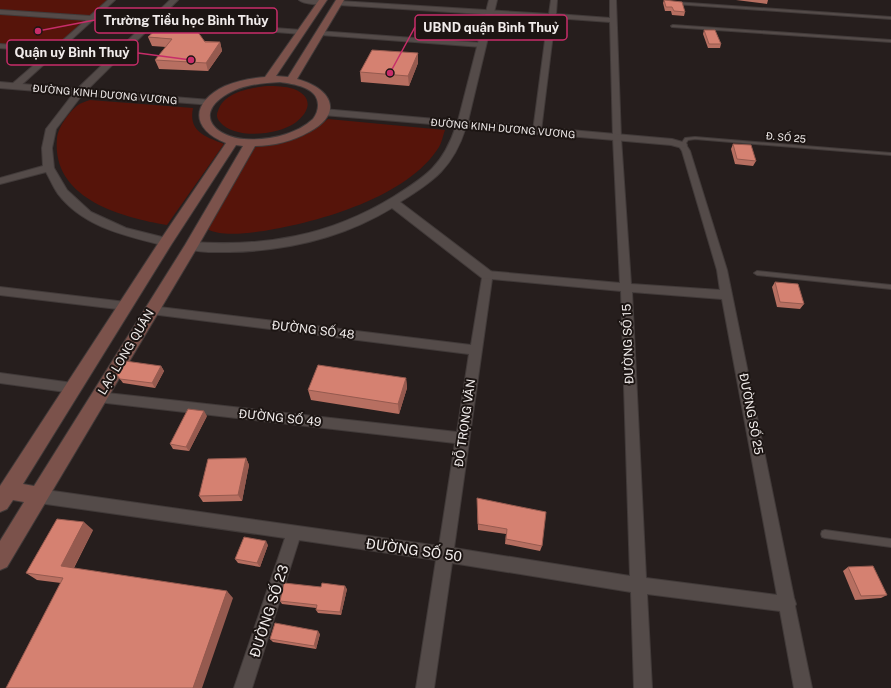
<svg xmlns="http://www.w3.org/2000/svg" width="891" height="688" font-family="'Public Sans',sans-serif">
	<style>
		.green { fill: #56140a }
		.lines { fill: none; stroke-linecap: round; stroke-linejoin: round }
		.service-casing { stroke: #413a39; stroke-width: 2 }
		.minor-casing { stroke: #413a39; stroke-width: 2 }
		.tertiary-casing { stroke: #413a39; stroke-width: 2 }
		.secondary-casing { stroke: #413a39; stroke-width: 2 }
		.service { fill: #544b49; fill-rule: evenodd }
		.minor { fill: #544b49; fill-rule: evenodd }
		.tertiary { fill: #544b49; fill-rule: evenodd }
		.secondary { fill: #7b524b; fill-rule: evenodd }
		.wall { fill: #b76f61 }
		.shaded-wall { fill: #955a4f }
		.building { fill: #d58171; stroke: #955a4f }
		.labels { text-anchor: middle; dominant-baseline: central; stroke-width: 4; stroke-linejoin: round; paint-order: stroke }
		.far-street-label { font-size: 10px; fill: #f1eceb; stroke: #1c1513 }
		.street-label { font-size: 12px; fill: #f1eceb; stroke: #1c1513 }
		.near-street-label { font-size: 14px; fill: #f1eceb; stroke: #1c1513 }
		.leader { fill: none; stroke: #c72d69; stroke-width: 1.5 }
		.callout-dot { fill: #c72d69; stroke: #1c1513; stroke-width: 1.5 }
		.callout { fill: #1c1513; stroke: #c72d69; stroke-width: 1.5 }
		.callout-label { font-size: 13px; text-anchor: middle; font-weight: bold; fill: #f1eceb }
	</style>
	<rect width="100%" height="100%" fill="#261e1d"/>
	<!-- green -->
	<path class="green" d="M0 0H112L54 49 0 44Z
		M267 86C276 86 285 86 294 89 314 97 310 112 295 123 278 135 235 140 220 122 217 119 216 115 218 111 224 92 250 88 267 86Z
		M90 100 193 108C188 132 206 137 224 144L167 225C120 217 51 198 57 138 58 127 70 111 78 105 81 103 86 101 90 100Z
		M328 119 445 130C443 135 442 142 439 147 408 197 319 222 264 231 248 233 221 237 207 229L256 146C286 143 305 137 328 119Z"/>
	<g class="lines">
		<!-- service casing -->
		<g class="service-casing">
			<path id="service" d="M675 2 891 17V19L674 4 673 3Z
				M673 25 891 40V42L672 27 671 26Z
				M695 137 891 153V155L695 139 688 140 684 146H680V145L685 138Z
				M757 271 891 285V289L757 275 754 273Z
				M825 530 891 539V547L825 538 822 537 821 534 822 531Z"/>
		</g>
		<!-- minor casing -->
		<g class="minor-casing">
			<path id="minor" d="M108 0H115L18 88H12V84L49 52 0 48V44L54 48 86 20 0 14V10L90 16Z
				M299 0H322L325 2C320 6 304 4 299 0Z
				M551 0H557L556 14 610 18V0H616L621 138 631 284 720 290 717 270 682 151 678 145 679 143H685L690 151 727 270 794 598 796 604 795 606 812 688H794L780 611 647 594 652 688H634L631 592 452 563 434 688H416L436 560 299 540 252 688H234L285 538 39 503 34 501 32 496 34 491 39 489 439 546 455 443 98 402 93 401 92 397 93 393 98 392 457 432 469 354 151 314 147 313 145 310 147 307 151 306 471 345 483 272 487 271 620 283 613 138 610 22 555 18 541 131 537 134 533 131 548 18 339 5 336 3 339 1 549 14ZM492 279 621 291 630 576 454 548ZM632 292 722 299 777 595 646 578Z
				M152 19 301 30 305 32 301 34 150 22 149 21Z
				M318 31 482 43 486 45 482 47 321 35H318Z
				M0 287 126 302 130 303 132 306 130 309 126 310 0 295Z
				M0 373 73 383 77 384 79 388 77 392 73 393 0 383Z"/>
		</g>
		<!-- tertiary casing -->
		<g class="tertiary-casing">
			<path id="tertiary" d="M170 0H178L87 90 210 100 213 101 215 103 213 105 82 95 56 129 52 148 54 168 67 190 91 212 126 228 170 239 172 242 170 245 166 246C127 236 84 228 58 194 53 187 50 179 46 172L0 184V178L43 166 42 148 46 129 73 94 0 88V82L77 89Z
				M489 0H497L468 121 672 139 686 143 687 145 686 147 682 148 671 145 466 127C453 168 434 181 400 202L492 272 493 275 492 278 487 279 482 278 392 208C343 238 285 251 229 252 216 252 200 253 187 249L185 246 187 243 191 242C265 247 329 236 393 197 427 176 443 165 456 126L323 115 318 112 323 109 458 121Z"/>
		</g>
		<!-- secondary casing -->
		<g class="secondary-casing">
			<path id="secondary" d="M319 0H327L276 76 288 77 336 0H344L297 79C331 88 345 113 309 132 293 141 273 146 255 146L198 246 7 567 0 570V541L24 502 13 500 7 509 0 512V486L161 239 226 143C190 129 191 102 225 86 237 81 252 78 265 77ZM280 82C293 84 318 87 318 105 318 110 316 115 313 119 296 135 266 141 244 139 217 137 194 116 224 96 240 85 261 83 280 82ZM236 145 243 146 185 245 34 486 23 484 171 245Z"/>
		</g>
		<!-- service -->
		<use href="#service" class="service"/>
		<!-- minor -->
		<use href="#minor" class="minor"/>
		<!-- tertiary -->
		<use href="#tertiary" class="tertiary"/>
		<!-- secondary -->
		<use href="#secondary" class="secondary"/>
	</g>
	<!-- wall -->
	<path class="wall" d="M664 0H669L685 12 684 16 672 15 671 11H665L663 3Z
		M736 0H768L767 4Z
		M704 30 721 44 720 48H708L703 34Z
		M148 37 220 42 222 51 208 71 159 69 155 60 166 47 152 46Z
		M418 53V63L409 86 361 82 360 72Z
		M733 144 756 161 753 166 735 164 731 149Z
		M775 282 804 304 800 309 777 307 772 287Z
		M161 366 164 371 155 388 123 383 117 375Z
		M406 378 407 388 399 414 311 400 308 390Z
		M207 416 189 451 173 449 170 444Z
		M246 458 249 465 242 501 203 502 199 496Z
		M477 498 542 546 540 551 505 544 506 534 478 530 477 503Z
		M93 530 74 568 233 598 61 583 37 580 26 573Z
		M268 545 260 567 238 563 235 559Z
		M848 567 887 595 881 598 855 600 843 571Z
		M347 589 341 615 318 613 316 610V608L282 604 280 601Z
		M320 634 316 649 273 642 270 639Z"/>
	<!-- shaded-wall -->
	<path class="shaded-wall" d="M220 42 222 51 208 71 206 63Z
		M418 53V63L409 86 408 76Z
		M161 366 164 371 155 388 152 383Z
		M406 378 407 388 399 414 398 404Z
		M204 411 207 416 189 451 186 447Z
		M246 458 249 465 242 501 238 495Z
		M84 522 93 530 71 573 61 566Z
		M266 541 268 545 260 567 257 563Z
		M345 586 347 589 341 615 340 612Z
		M227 591 233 598 202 688H193Z
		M318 631 320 634 316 649 314 646Z"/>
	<!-- building -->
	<path class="building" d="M664 0 682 2 685 12 674 11 672 7H666Z
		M192 24 205 42H220L206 63 155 60 172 39 148 37 160 26 176 27Z
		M704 30H715L721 44H709Z
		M372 50 418 53 408 76 360 72Z
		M733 144 751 145 756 161 737 159Z
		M775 282 798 284 804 304 780 302Z
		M125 361 161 366 152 383 120 379 117 375Z
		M318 365 406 378 398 404 308 390Z
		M188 409 204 411 186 447 170 444Z
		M246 458 238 495 199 496 208 459Z
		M477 498 511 505 546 512 542 546 506 539 507 529 478 524Z
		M57 519 84 522 61 566 227 591 193 688H6L63 578 26 573Z
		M244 537 266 541 257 563 235 559Z
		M873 566 887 595 861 596 848 567Z
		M284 583 321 587 322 583 345 586 340 612 316 610 317 605 280 601Z
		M275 623 318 631 314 646 270 639Z"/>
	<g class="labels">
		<!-- far-street labels -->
		<g class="far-street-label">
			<text transform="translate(105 94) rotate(5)">ĐƯỜNG KINH DƯƠNG VƯƠNG</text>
			<text transform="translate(503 128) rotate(5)">ĐƯỜNG KINH DƯƠNG VƯƠNG</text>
			<text transform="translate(786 137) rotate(5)">Đ. SỐ 25</text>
		</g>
		<!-- street labels -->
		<g class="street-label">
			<text transform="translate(313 330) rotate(7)">ĐƯỜNG SỐ 48</text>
			<text transform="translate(628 344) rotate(-92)">ĐƯỜNG SỐ 15</text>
			<text transform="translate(126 352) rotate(-59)">LẠC LONG QUÂN</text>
			<text transform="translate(751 414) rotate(79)">ĐƯỜNG SỐ 25</text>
			<text transform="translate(280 418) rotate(6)">ĐƯỜNG SỐ 49</text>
			<text transform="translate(465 423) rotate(-82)">ĐỖ TRỌNG VĂN</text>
		</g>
		<!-- near-street labels -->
		<g class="near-street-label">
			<text transform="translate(414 550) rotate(8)">ĐƯỜNG SỐ 50</text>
			<text transform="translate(269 611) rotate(-72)">ĐƯỜNG SỐ 23</text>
		</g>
	</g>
	<!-- callouts -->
	<path class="leader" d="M38 31L95 20M390 73L415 27M191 60L138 53"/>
	<g class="callout-dot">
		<circle cx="38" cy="31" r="4"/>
		<circle cx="390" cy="73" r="4"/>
		<circle cx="191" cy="60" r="4"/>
	</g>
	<g class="callout">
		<rect x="95" y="8" width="182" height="25" rx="4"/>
		<rect x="415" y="15" width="152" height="25" rx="4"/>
		<rect x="7" y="40" width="131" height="25" rx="4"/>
	</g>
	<g class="callout-label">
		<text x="186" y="25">Trường Tiểu học Bình Thủy</text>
		<text x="491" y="32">UBND quận Bình Thuỷ</text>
		<text x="72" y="57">Quận uỷ Bình Thuỷ</text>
	</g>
</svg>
